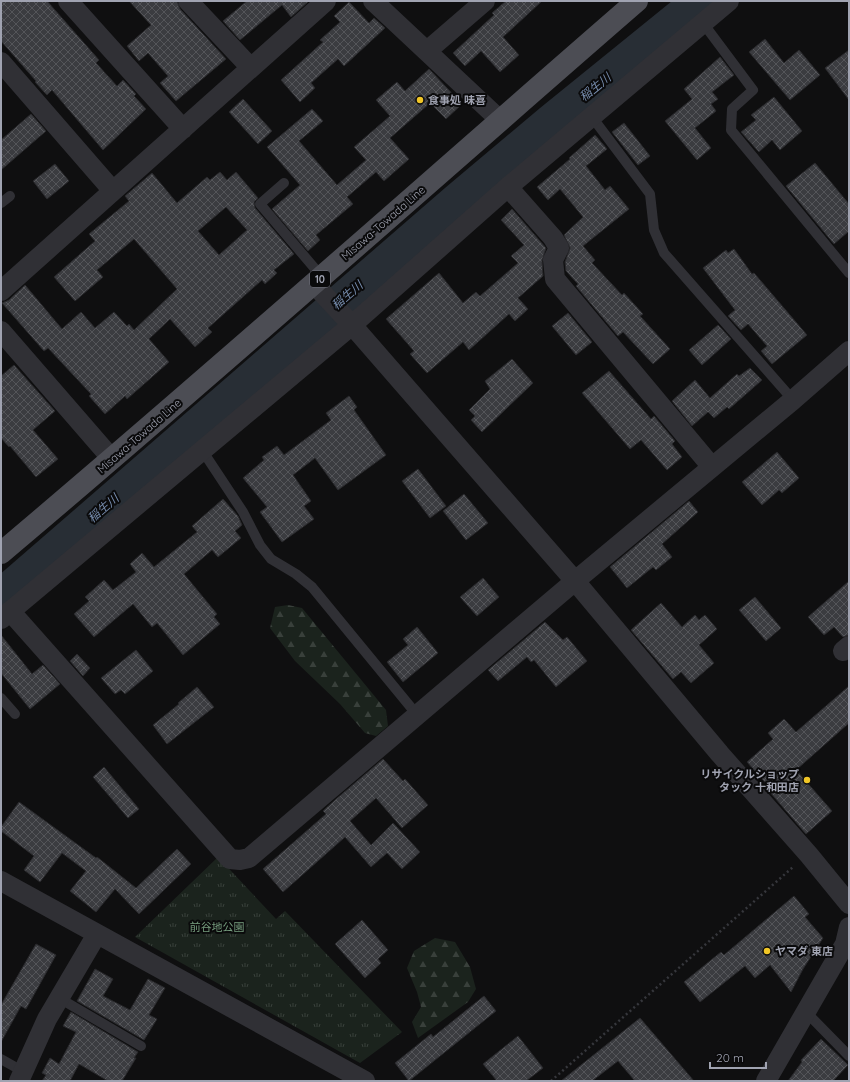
<svg xmlns="http://www.w3.org/2000/svg" width="850" height="1082" font-family="Quicksand,'Noto Sans JP',sans-serif">
	<style>
		.grass { fill: url(#grass-tufts) }
		.forest { fill: url(#forest-firs) }
		.lines { fill: none; stroke-linecap: round; stroke-linejoin: round }
		.river { stroke: #282e35; stroke-width: 34 }
		.building { fill: url(#building-cross-hatch); stroke: #29292c; fill-rule: evenodd }
		.path { stroke: #36373c; stroke-width: 2.5; stroke-dasharray: 2 3; stroke-linecap: butt }
		.lane { stroke: #303035; stroke-width: 10 }
		.street { stroke: #303035; stroke-width: 20 }
		.primary { stroke: #4c4d54; stroke-width: 22 }
		.poi-dot { fill: #f1c626; stroke: #0a0a0b; stroke-width: 1.5 }
		.labels { text-anchor: middle; dominant-baseline: central; stroke-width: 4; stroke-linejoin: round; paint-order: stroke }
		.shield { fill: #0a0a0b; stroke: #73757f; stroke-width: 1 }
		.shield-label { font-size: 10px; font-weight: bold; fill: #a0a3b1 }
		.poi-label { font-size: 11px; font-weight: bold; fill: #a0a3b1; stroke: #0a0a0b; text-anchor: start }
		.street-label { font-size: 11px; fill: #a0a3b1; stroke: #0a0a0b }
		.park-label { font-size: 11px; fill: #769d7e; stroke: #0a0a0b }
		.water-label { font-size: 12px; font-style: italic; fill: #768cad; stroke: #0a0a0b }
	</style>
	<defs>
		<pattern id="grass-tufts" width="24" height="20" patternUnits="userSpaceOnUse"><rect width="24" height="20" fill="#1b231d"/><path d="M3 7l-1-3M5 7V3M7 7l1-3M15 17l-1-3M17 17v-4M19 17l1-3" fill="none" stroke="#39403b"/></pattern>
		<pattern id="forest-firs" width="22" height="20" patternUnits="userSpaceOnUse"><rect width="22" height="20" fill="#1b231d"/><path d="M5 1l3.5 6h-7zM16 11l3.5 6h-7z" fill="#39403b"/></pattern>
		<pattern id="building-cross-hatch" width="8" height="8" patternUnits="userSpaceOnUse"><rect width="8" height="8" fill="#3b3c40"/><path d="M0 0l8 8M0 8l8-8" fill="none" stroke="#545559"/></pattern>
	</defs>
	<rect width="100%" height="100%" fill="#0f0f10"/>
	<!-- grass -->
	<path class="grass" d="M218 857 276 919 285 911 402 1032 360 1063 135 937Z"/>
	<!-- forest -->
	<path class="forest" d="M288 605 302 608 386 710 388 726 376 736 365 733 340 704 295 661 270 628 275 607Z
		M435 938 455 942 470 967 476 989 468 1002 418 1038 412 1022 421 1007 417 992 407 968 414 951Z"/>
	<g class="lines">
		<!-- river -->
		<path class="river" d="M1 596 457 200 551 121 699 1"/>
	</g>
	<!-- building -->
	<path class="building" d="M1 1H47L99 60 96 63 117 86 123 80 136 94 134 96 146 109 103 150 52 90 47 95 35 82 36 81 1 41Z
		M129 1H177L180 9 226 59 176 101 160 83 168 76 148 53 139 61 127 46 151 25Z
		M247 1H309L291 17 282 5 240 40 223 21Z
		M506 1H542L503 37 519 55 500 72 481 51 465 66 453 53 494 15 492 13Z
		M349 2 369 23 374 18 385 28 344 66 338 59 311 83 315 88 300 102 281 80 323 42 320 40 340 22 334 16Z
		M765 39 784 63 799 50 820 75 790 100 749 52Z
		M849 50V100L825 68Z
		M720 57 734 75 712 92 718 99 711 104 716 111 695 128 711 148 697 160 665 121 692 99 684 89Z
		M429 69 462 104 446 119 430 103 390 138 409 159 384 181 376 172 347 197 353 204 316 235 320 240 308 251 272 209 300 185 267 147 312 109 323 121 299 141 337 185 366 160 354 147 390 116 376 100 397 82 405 91Z
		M774 97 802 131 780 150 772 140 759 152 741 132 756 120 751 115Z
		M243 99 272 131 258 144 229 112Z
		M31 114 46 131 1 170V140Z
		M624 123 650 156 638 165 612 132Z
		M595 135 607 149 586 166 605 190 610 186 629 209 583 246 595 260 592 263 622 295 624 293 643 314 640 316 670 349 653 364 623 332 618 336 576 286 578 284 566 271 565 262 570 248 564 235 583 217 560 189 548 200 537 187 570 159 569 158Z
		M815 163 849 204V231L834 244 786 186Z
		M55 164 69 181 47 199 33 181Z
		M220 172 227 180 236 172 258 198 254 202 255 208 294 254 274 270 277 273 265 284 262 280 208 328 212 332 195 347 170 319 149 339 169 362 127 399 125 396 105 414 89 396 91 394 48 348 44 351 2 303 9 300 25 285 62 329 81 312 95 328 114 312 127 326 129 324 134 330 177 289 134 239 97 270 103 277 75 301 54 277 95 241 89 234 129 201 125 196 152 173 177 203 207 177 210 180ZM226 207 247 230 219 255 198 231Z
		M512 209 546 248 542 261 543 276 518 298 528 309 515 321 509 314 469 350 463 342 427 373 410 354 414 351 386 319 439 273 463 303 476 292 480 296 518 263 511 256 524 245 501 220Z
		M734 249 752 274 754 273 807 335 772 364 761 351 767 346 748 324 741 330 728 316 735 310 703 268 726 250 728 253Z
		M568 313 592 342 576 355 552 326Z
		M718 325 731 339 702 365 689 350Z
		M512 359 533 383 482 432 471 420 475 416 469 410 490 389 485 381Z
		M14 365 55 411 33 430 58 459 36 477 10 446 9 447 1 438V376Z
		M750 368 762 380 729 409 727 407 714 418 708 412 692 426 672 401 695 380 710 398 737 374 739 376Z
		M609 371 651 419 654 416 675 441 672 444 682 457 667 470 641 440 630 449 582 393Z
		M349 396 357 407 354 410 386 455 338 490 315 458 293 475 311 501 304 506 314 519 282 542 260 512 267 507 243 478 264 460 262 457 277 446 284 455 331 420 326 413Z
		M777 452 799 478 782 493 779 490 762 505 742 482Z
		M418 469 446 506 430 518 402 481Z
		M464 494 488 523 466 540 443 511Z
		M223 499 238 516 242 525 235 531 241 538 218 557 212 550 184 574 217 614 214 617 220 624 183 655 157 623 152 627 133 604 94 637 74 614 89 601 85 597 104 580 113 590 136 572 130 564 142 553 154 567 197 532 192 526Z
		M689 501 698 512 662 544 672 557 656 570 653 567 627 588 610 567Z
		M483 578 499 597 477 616 460 597Z
		M849 581V635L843 637 834 627 824 635 808 617Z
		M755 597 781 628 766 641 739 610Z
		M661 603 682 627 695 615 699 620 705 615 717 629 699 645 714 663 691 683 681 672 673 679 631 630Z
		M545 622 563 640 567 637 587 661 556 687 534 660 531 662 527 657 498 681 488 670Z
		M417 627 438 653 403 682 387 662 408 645 403 639Z
		M1 635 32 674 43 665 60 684 30 709 1 673Z
		M136 650 153 671 125 694 121 690 115 694 101 678Z
		M77 654 90 668 83 676 70 661Z
		M849 686V723L796 770 832 811 806 834 769 791 771 789 747 762 773 739 768 733 784 719 796 732Z
		M197 687 214 707 167 744 153 725 179 704 178 703Z
		M383 759 403 781 405 779 428 805 402 828 376 798 350 821 371 845 393 823 420 852 402 869 387 853 371 867 345 837 283 892 263 869 326 814 323 811 335 800Z
		M104 767 139 809 128 818 93 777Z
		M19 802 96 858 97 857 136 888 177 849 191 864 139 914 115 889 96 912 70 891 86 871 62 853 40 882 24 870 34 856 1 831V827Z
		M794 896 809 914 805 917 823 938 803 969 791 992 770 965 755 978 745 966 700 1002 684 982 721 952 724 955Z
		M362 920 388 950 378 959 381 963 365 978 335 944Z
		M36 944 56 955 26 1009 21 1006 1 1042V1005Z
		M95 969 113 979 103 996 130 1010 148 979 165 988 149 1015 157 1019 144 1040 77 1001Z
		M484 996 496 1011 409 1081 395 1063 431 1034 433 1037Z
		M71 1012 138 1052 134 1058H136L122 1081H108L79 1064 70 1081H42L46 1075 42 1073 50 1058 59 1064 76 1032 63 1026Z
		M640 1018 694 1081H635L618 1061 592 1081H561Z
		M518 1036 543 1068 526 1081H497L483 1064Z
		M821 1039 848 1065 833 1081H788L802 1062 801 1060Z"/>
	<g class="lines">
		<!-- path -->
		<path class="path" d="M551 1081 793 867"/>
		<!-- lane -->
		<path class="lane" d="M703 23 753 90 732 109 731 130 849 273
			M592 117 650 194 654 230 664 253 793 400
			M284 183 260 204 322 277
			M1 203 10 196
			M202 450 243 512 260 545 271 559 296 574 312 587 418 716
			M1 698 15 714
			M59 998 141 1046
			M806 1012 849 1056
			M1 1059 24 1072"/>
		<!-- street -->
		<path class="street" d="M68 1 183 129
			M188 1 251 68
			M373 1 500 120
			M427 51 485 1
			M1 62 113 191
			M508 187 553 238 559 248 553 260 555 279 712 467
			M314 284 352 325 575 581 720 754 809 855 849 904
			M1 291 326 1
			M1 331 112 459
			M10 611 230 859 240 860 249 858 575 581 793 400 849 351
			M1 619 352 325 508 187 729 1
			M843 651 849 646
			M1 881 365 1081
			M19 1081 47 1019 97 934
			M766 1081 845 944 849 927"/>
		<!-- primary -->
		<path class="primary" d="M1 553C216 372 425 185 637 1"/>
	</g>
	<!-- markers -->
	<g class="poi-dot">
		<circle cx="420" cy="100" r="4"/>
		<circle cx="807" cy="780" r="4"/>
		<circle cx="767" cy="951" r="4"/>
	</g>
	<g class="labels">
		<!-- shield labels -->
		<rect class="shield" x="310" y="271" width="20" height="16" rx="3"/>
		<g class="shield-label">
			<text x="320" y="279">10</text>
		</g>
		<!-- poi labels -->
		<g class="poi-label">
			<text x="428" y="100">食事処 味喜</text>
			<text x="799" y="774" text-anchor="end">リサイクルショップ<tspan x="799" dy="13">タック 十和田店</tspan></text>
			<text x="775" y="951">ヤマダ 東店</text>
		</g>
		<!-- street labels -->
		<g class="street-label">
			<text transform="translate(383 223) rotate(-41)">Misawa-Towada Line</text>
			<text transform="translate(139 436) rotate(-41)">Misawa-Towada Line</text>
		</g>
		<!-- park labels -->
		<g class="park-label">
			<text x="217" y="927">前谷地公園</text>
		</g>
		<!-- water labels -->
		<g class="water-label">
			<text transform="translate(595 87) rotate(-39)">稲生川</text>
			<text transform="translate(347 295) rotate(-41)">稲生川</text>
			<text transform="translate(103 508) rotate(-41)">稲生川</text>
		</g>
	</g>
	<!-- border -->
	<rect width="850" height="1082" fill="none" stroke="#a0a3b1" stroke-width="4"/>
	<!-- scale -->
	<path d="M710 1062v6h56v-6" fill="none" stroke="#a0a3b1" stroke-width="2"/>
	<text x="716" y="1062" font-size="12" fill="#a0a3b1" stroke="#0a0a0b" stroke-width="3" paint-order="stroke">20 m</text>
</svg>
